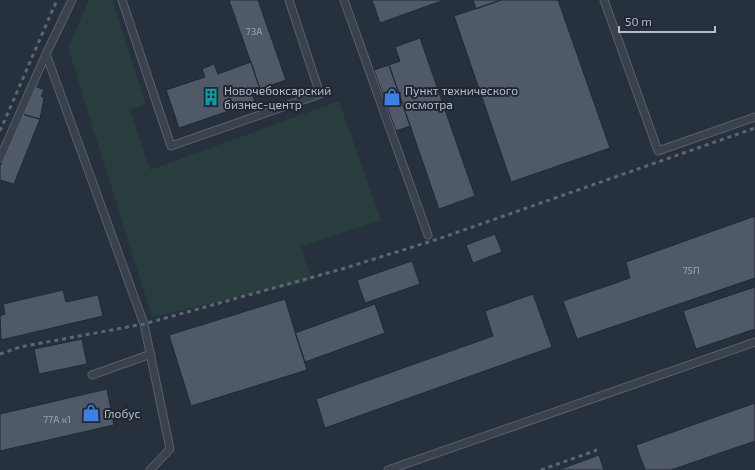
<svg xmlns="http://www.w3.org/2000/svg" width="755" height="470" font-family="'Exo 2',sans-serif">
	<style>
		.green { fill: #293d3f }
		.building { fill: #505967; stroke: #212934 }
		.lines { fill: none; stroke-linecap: round; stroke-linejoin: round }
		.lane-casing { stroke: #58606b; stroke-width: 9 }
		.lane { stroke: #3a424d; stroke-width: 7 }
		.rail { stroke: #5d6673; stroke-width: 3; stroke-dasharray: 4 4; stroke-linecap: butt }
		.labels { text-anchor: middle; dominant-baseline: central; stroke-width: 4; stroke-linejoin: round; paint-order: stroke }
		.number-label { font-size: 10px; fill: #9ca4b0 }
		.poi-label { font-size: 12px; fill: #b6bdc8; stroke: #1f2732; text-anchor: start }
	</style>
	<rect width="100%" height="100%" fill="#27303d"/>
	<!-- green -->
	<path class="green" d="M89 0H112L146 104 130 110 150 170 339 101 381 220 301 247 312 281 152 317 68 48Z"/>
	<!-- building -->
	<path class="building" d="M229 0H258L286 80 260 89Z
		M372 0H444L380 23Z
		M473 0H501L476 9Z
		M501 0H558L610 148 511 182 454 16Z
		M420 38 475 196 439 209 389 65 400 61 395 47Z
		M251 62 260 89 251 92 255 102 179 128 166 90 205 77 202 69 214 64 218 74Z
		M389 65 410 126 396 131 374 70Z
		M35 86 44 90 41 96 44 98 40 119 22 114Z
		M22 114 40 119 14 184 0 180V166Z
		M755 216V278L577 339 563 301 630 278 626 262Z
		M495 234 502 252 473 263 466 245Z
		M412 261 420 284 365 303 357 280Z
		M755 287V329L696 349 683 311Z
		M63 290 66 302 98 295 103 316 1 340 0 316 5 314 3 304Z
		M533 294 552 347 325 428 316 399 493 336 485 311Z
		M285 299 307 370 191 406 169 335Z
		M375 304 385 333 305 362 295 333Z
		M82 339 87 364 39 374 34 349Z
		M107 389 114 425 0 451V414Z
		M755 403V441L671 470H645L636 445Z
		M599 455 604 470H558Z"/>
	<g class="lines">
		<!-- lane casing -->
		<g class="lane-casing">
			<path id="lane" d="M122 0 171 146 320 94 289 0
				M344 0 428 235
				M604 0 658 151 755 117
				M46 54 144 324 170 449 150 470
				M0 158 46 54 72 0
				M92 375 151 354
				M388 470 755 342"/>
		</g>
		<!-- lane -->
		<use href="#lane" class="lane"/>
		<!-- rail -->
		<path class="rail" d="M0 131 57 0
			M0 354 20 347 144 324 342 269 438 239 755 128
			M541 470 597 450"/>
	</g>
	<!-- icons -->
	<defs>
		<g id="building-bare" transform="scale(1.38)"><path d="M-4-6H4V6H1V3H-1V6H-4ZM-2.5-4.3h1.7v1.8h-1.7ZM.8-4.3h1.7v1.8H.8ZM-2.5-1h1.7V.8h-1.7ZM.8-1h1.7V.8H.8Z" fill="#0f9aa8" stroke="#1f2732" stroke-width="2.5" paint-order="stroke"/></g>
		<g id="shop-bare" transform="scale(1.38)"><path d="M-5-2.5h2.3a2.7 3.5 0 0 1 5.4 0H5L5.5 6h-11ZM-1.5-2.5h3a1.5 2.3 0 0 0-3 0Z" fill="#3f7fe0" stroke="#1f2732" stroke-width="2.5" paint-order="stroke"/></g>
	</defs>
	<g fill-rule="evenodd">
		<use href="#building-bare" x="211" y="97"/>
		<use href="#shop-bare" x="392" y="97"/>
		<use href="#shop-bare" x="91" y="413"/>
	</g>
	<g class="labels">
		<!-- number labels -->
		<g class="number-label">
			<text x="254" y="31">73А</text>
			<text x="691" y="270">75П</text>
			<text x="57" y="419">77А к1</text>
		</g>
		<!-- poi labels -->
		<g class="poi-label">
			<text x="224" y="90">Новочебоксарский<tspan x="224" dy="14">бизнес-центр</tspan></text>
			<text x="405" y="90">Пункт технического<tspan x="405" dy="14">осмотра</tspan></text>
			<text x="104" y="413">Глобус</text>
		</g>
	</g>
	<!-- scale -->
	<path d="M619 26v6h96v-6" fill="none" stroke="#b6bdc8" stroke-width="2"/>
	<text x="625" y="26" font-size="12" fill="#b6bdc8" stroke="#1f2732" stroke-width="3" paint-order="stroke">50 m</text>
</svg>
